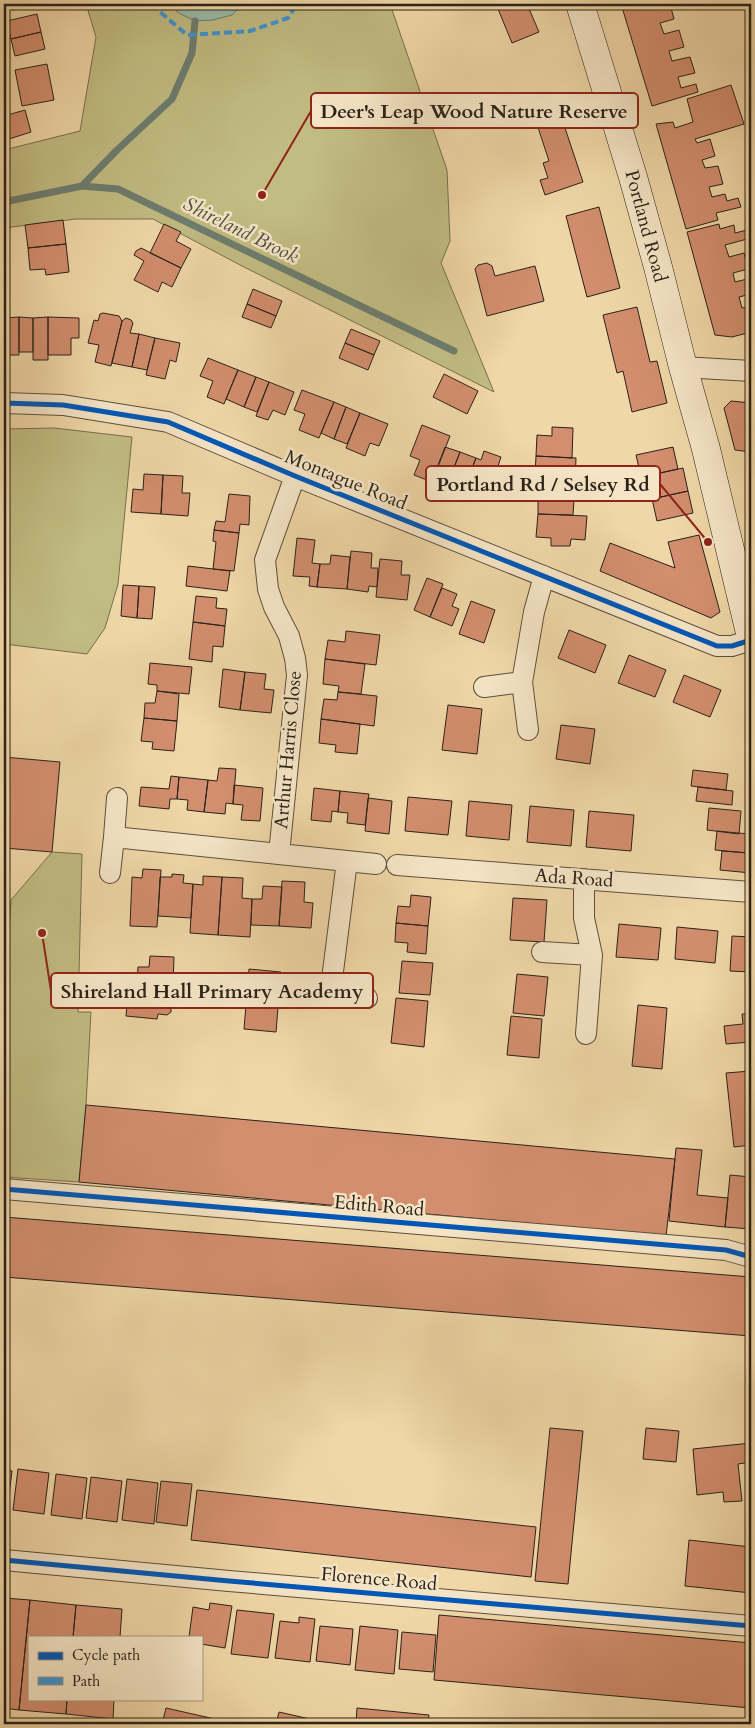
<svg xmlns="http://www.w3.org/2000/svg" width="755" height="1728" font-family="Cardo,serif">
	<style>
		.green { fill: #c1bc82; stroke: #766f4d }
		.water { fill: #9abaa9; stroke: #6d7d6f }
		.lines { fill: none; stroke-linecap: round; stroke-linejoin: round }
		.stream { stroke: #6d7d6f; stroke-width: 7 }
		.building { fill: #d28e6e; stroke: #2a2218 }
		.street-casing { stroke: #5c4f3c; stroke-width: 22 }
		.secondary-casing { stroke: #2a2218; stroke-width: 29 }
		.street { stroke: #f5e5c6; stroke-width: 20 }
		.secondary { stroke: #f5e5c6; stroke-width: 28 }
		.quiet { stroke: #3c95d4; stroke-width: 4; stroke-dasharray: 8 4; stroke-linecap: butt }
		.cycleway-casing { stroke: #f5e5c6; stroke-width: 8 }
		.cycleway { stroke: #0057b8; stroke-width: 5 }
		.labels { text-anchor: middle; dominant-baseline: central; stroke-width: 5; stroke-linejoin: round; paint-order: stroke }
		.street-label { font-size: 19px; fill: #2a2218; stroke: #f5e5c6 }
		.water-label { font-size: 20px; font-style: italic; fill: #4c5044; stroke: #f5e5c6 }
		.leader { fill: none; stroke: #8f2418; stroke-width: 2 }
		.callout-dot { fill: #8f2418; stroke: #f5e5c6; stroke-width: 2 }
		.callout { fill: #f5e5c6; stroke: #8f2418; stroke-width: 2 }
		.callout-label { font-size: 20px; text-anchor: middle; font-weight: bold; fill: #2a2218 }
	</style>
	<rect width="100%" height="100%" fill="#f0d7a7"/>
	<filter id="stains"><feTurbulence type="fractalNoise" baseFrequency=".004" numOctaves="4"/><feColorMatrix values="0 0 0 0 .2 0 0 0 0 .09 0 0 0 0 .02 0 0 0 .5 -.17"/></filter>
	<radialGradient id="worn" r=".72"><stop offset=".6" stop-color="#630" stop-opacity="0"/><stop offset="1" stop-color="#630" stop-opacity=".3"/></radialGradient>
	<!-- green -->
	<path class="green" d="M86 4H390L447 170 450 241 441 263 494 392 242 266 153 219H76L4 228V150L80 131 96 37Z
		M54 428 132 437 118 584 105 628 87 654 4 644V429Z
		M52 852 82 854 78 1012H91L86 1105 79 1182 4 1177V1020L11 900Z"/>
	<!-- water -->
	<path class="water" d="M175 4H243L232 15 213 20 195 21 177 12Z"/>
	<g class="lines">
		<!-- stream -->
		<path class="stream" d="M82 186 117 150 172 99 192 53 195 21
			M4 202 82 186 118 189 454 351"/>
	</g>
	<!-- building -->
	<path class="building" d="M11 4H36L13 10Z
		M496 4H527L539 32 512 43Z
		M621 4H654L655 7 670 4 674 19 660 23 664 34 679 30 684 47 669 51 672 61 690 57 695 73 678 77 681 88 696 84 698 92 652 106Z
		M37 14 41 32 11 39 7 21Z
		M41 32 45 49 15 56 11 39Z
		M47 64 54 100 22 106 15 70Z
		M731 85 744 124 695 139 697 143 710 139 715 156 702 160 705 168 718 166 723 184 709 187 712 197 725 194 727 201 738 198 741 207 716 213 718 220 686 229 656 124 673 122 675 128 693 122 687 99Z
		M542 96 548 113 559 110 583 182 545 195 540 180 548 178 543 163 549 161 529 100Z
		M25 110 31 132 9 139 4 116Z
		M599 207 620 288 587 297 566 216Z
		M63 220 66 244 28 248 25 225Z
		M164 224 181 232 176 241 191 249 181 268 150 253Z
		M719 224 720 229 734 225 735 233 751 229V238L725 245 729 257 744 253 748 269 733 273 735 282 751 278V294L739 297 742 308 751 306V332L732 337 715 335 687 232Z
		M66 244 69 272 46 275 45 269 30 270 28 248Z
		M141 248 181 268 172 287 162 282 158 292 134 280 144 261 134 255 136 251Z
		M487 263 492 266 495 276 535 266 544 301 487 316 475 269 478 265Z
		M253 289 282 301 276 316 247 304Z
		M247 304 276 316 271 328 242 317Z
		M637 307 650 362 657 361 667 403 632 412 623 371 617 373 603 315Z
		M103 313 119 316 122 321 111 366 95 362 99 345 88 343 94 320 98 321 100 314Z
		M19 317 33 318V352H19Z
		M19 317V355H4V318Z
		M48 317V360H33V318Z
		M48 317 79 318V338H71V355H48Z
		M126 318 131 320 133 323 130 333 139 334 132 367 112 363 122 321Z
		M351 329 380 341 374 355 345 343Z
		M139 334 155 338 147 370 132 367Z
		M155 338 180 343 176 362 170 360 165 379 146 375Z
		M345 343 374 355 368 370 339 358Z
		M208 358 238 370 224 404 207 397 213 381 200 376Z
		M238 370 256 377 244 407 226 399Z
		M444 374 478 391 467 414 433 397Z
		M256 377 269 382 257 412 244 407Z
		M269 382 294 392 285 415 273 410 268 420 256 416Z
		M302 390 334 402 319 438 299 430 305 414 294 410Z
		M731 401 751 403V452L735 450 724 408Z
		M334 402 346 407 334 439 321 433Z
		M346 407 360 413 347 444 334 439Z
		M360 413 388 424 379 446 370 443 365 456 346 448Z
		M422 425 450 436 432 482 414 475 420 460 410 456Z
		M552 427 573 428 572 458 536 456 537 435 552 436Z
		M445 447 460 452 448 483 433 478Z
		M673 447 678 469 641 477 636 455Z
		M484 451 501 457 498 466 502 468 492 491 480 487 475 500 461 495 476 458 481 460Z
		M460 452 476 458 464 489 448 483Z
		M536 456 576 458 575 485 553 484 554 476 535 475Z
		M683 468 688 491 652 499 647 476Z
		M144 474 163 475 161 514 131 512 133 489 143 490Z
		M163 475 183 476 182 493H190L188 516 161 514Z
		M553 484 575 485 573 515 538 514V494H553Z
		M688 491 693 513 657 521 652 499Z
		M229 494 250 496 249 525 240 524 239 533 214 530 216 521 225 522Z
		M538 514 587 516 585 540 571 539 570 546H551V538L536 537Z
		M214 530 239 533 234 571 213 569 216 542 213 541Z
		M699 535 720 612 711 618 600 571 610 543 675 568 668 542Z
		M297 538 315 540 312 563 320 564 317 587 309 586 310 577 293 576Z
		M351 551 372 553 371 568H378L377 587 369 586 368 592 347 589Z
		M331 555 350 557 347 589 317 587 320 564H330Z
		M380 559 402 561 401 575H410L407 600 376 597Z
		M188 566 230 571 227 591 186 586Z
		M427 578 443 584 430 617 414 610Z
		M123 585 139 586 137 618 121 616Z
		M139 586 155 587 152 619 137 618Z
		M442 588 457 594 452 606 459 609 452 626 430 617Z
		M196 596 217 598 216 608 227 609 225 626 193 622Z
		M471 601 495 610 484 643 459 634Z
		M193 622 225 626 223 647 213 646 212 662 189 659Z
		M569 630 606 645 595 673 558 658Z
		M346 631 380 635 376 665 325 659 328 640 345 642Z
		M629 655 666 670 655 697 618 683Z
		M325 659 365 664 361 694 338 692 339 686 323 684Z
		M150 663 192 667 189 694 157 691V685L148 684Z
		M223 669 245 672 240 710 219 707Z
		M245 672 266 674 264 689 274 690 271 713 240 710Z
		M684 675 721 690 710 717 673 702Z
		M157 691 179 694 177 721 144 718 145 703H155Z
		M338 692 377 696 374 726 321 719 324 699 337 700Z
		M448 705 482 709 477 754 442 750Z
		M144 718 177 721 174 751 152 749 153 742 141 741Z
		M321 719 360 724 357 754 335 752 336 745 319 743Z
		M561 725 595 729 590 764 556 759Z
		M4 757 60 762 52 852 4 848Z
		M219 768 236 769 233 804 226 803 225 814 204 812 208 780 217 781Z
		M693 770 728 774 726 790 691 786Z
		M171 776 179 777 177 799H170L169 809 139 806 141 787 169 789Z
		M179 777 208 780 204 812 187 810 188 800 177 799Z
		M234 785 263 788 260 821 241 820 243 805 233 804Z
		M698 787 733 791 732 805 696 801Z
		M314 788 340 791 338 812 332 811 331 822 311 820Z
		M340 791 369 794 365 825 347 823 348 813 338 812Z
		M408 797 452 801 448 835 405 831Z
		M368 798 392 801 389 834 365 831Z
		M469 801 512 805 509 840 466 836Z
		M530 806 574 810 571 846 527 842Z
		M709 808 741 811 739 834 707 830Z
		M589 811 634 815 631 851 586 847Z
		M717 831 749 834 747 853 715 850Z
		M722 851 751 853V873L720 870Z
		M143 869 161 870 157 927 130 926 132 877 142 878Z
		M172 874 184 875 183 883 193 884 191 918 158 916 160 877H172Z
		M203 876 222 877 218 935 190 933 193 884 203 885Z
		M222 877 243 878 242 898 252 899 250 937 218 935Z
		M282 881 305 882 304 902 313 903 311 928 279 926Z
		M263 886 282 887 279 926 251 925 252 899H262Z
		M411 895 431 897 428 926 396 923 398 906 410 907Z
		M513 898 547 900 544 942 510 940Z
		M396 923 428 926 426 954 407 952 408 943 395 942Z
		M619 924 661 928 658 960 616 957Z
		M677 927 718 931 715 963 675 959Z
		M732 936 751 937V972L730 971Z
		M150 956 174 957 173 986 137 985 138 967H149Z
		M402 961 433 963 430 995 399 993Z
		M249 969 281 972 276 1032 244 1029Z
		M517 974 548 977 544 1016 513 1013Z
		M129 984 161 986 160 997 168 998 171 1004V1012L167 1015 158 1014 157 1019 126 1016Z
		M396 998 428 1001 424 1047 391 1043Z
		M638 1005 667 1008 662 1069 632 1066Z
		M742 1014H751V1042L726 1044 724 1026 743 1024Z
		M511 1016 542 1019 539 1058 507 1055Z
		M751 1071V1145L734 1147 726 1073Z
		M86 1105 675 1159 666 1236 79 1182Z
		M676 1148 702 1150 697 1195 728 1198 725 1227 669 1221Z
		M730 1175 751 1177V1229L725 1227Z
		M4 1217 751 1277V1336L4 1277Z
		M550 1428 583 1431 568 1584 535 1581Z
		M646 1428 679 1431 676 1462 643 1459Z
		M751 1443V1462L738 1464 742 1501 724 1502 723 1492 697 1495 693 1449Z
		M18 1469 49 1473 44 1514 13 1510Z
		M4 1470 12 1471 7 1512H4Z
		M56 1474 87 1478 82 1519 51 1515Z
		M91 1477 122 1481 117 1522 86 1518Z
		M127 1479 158 1483 154 1524 122 1520Z
		M161 1481 192 1484 187 1526 156 1522Z
		M197 1490 536 1527 531 1577 191 1540Z
		M689 1540 751 1547V1593L685 1586Z
		M4 1598 30 1600 19 1710 4 1708Z
		M30 1600 76 1605 73 1637H29V1699H67L66 1714 19 1710Z
		M210 1603 232 1606 225 1648 201 1644V1637H189L193 1607 209 1610Z
		M76 1605 122 1609 120 1637H73Z
		M237 1610 274 1614 268 1658 231 1654Z
		M439 1615 751 1643V1708L434 1680Z
		M299 1617 315 1619 310 1662 275 1658 280 1621 299 1623Z
		M320 1626 353 1629 350 1665 316 1661Z
		M360 1626 398 1630 394 1674 355 1670Z
		M402 1632 436 1635 433 1672 399 1669Z
		M67 1699H114L113 1719 66 1714Z
		M166 1708 237 1724H162Z
		M357 1708 429 1715 428 1724H356Z
		M279 1712 332 1724H276Z"/>
	<g class="lines">
		<!-- street casing -->
		<g class="street-casing">
			<path id="street" d="M683 367 751 371
				M4 403 63 405 168 422 295 476 717 646H732L751 640
				M484 687 522 682
				M528 730 522 682 534 612 544 576
				M117 798 114 837 279 854
				M347 861 376 864
				M397 865 751 892
				M110 873 114 837
				M584 879V918L592 955 586 1034
				M542 952 592 955
				M293 992 330 995 347 861 279 854 297 675 295 658 289 636 274 607 268 589 265 560 295 476
				M330 995 367 998
				M4 1189 726 1250 751 1257
				M4 1560 229 1581 751 1626"/>
		</g>
		<!-- secondary casing -->
		<g class="secondary-casing">
			<path id="secondary" d="M580 4 633 177 658 267 683 367 706 449 751 637"/>
		</g>
		<!-- street -->
		<use href="#street" class="street"/>
		<!-- secondary -->
		<use href="#secondary" class="secondary"/>
		<!-- quiet -->
		<path class="quiet" d="M152 4 153 6 187 35 250 31 288 18 297 4"/>
		<!-- cycleway casing -->
		<g class="cycleway-casing">
			<path id="cycleway" d="M4 403 63 405 168 422 295 476 717 646H732L751 640
				M4 1189 726 1250 751 1257
				M4 1560 229 1581 751 1626"/>
		</g>
		<!-- cycleway -->
		<use href="#cycleway" class="cycleway"/>
	</g>
	<g class="labels">
		<!-- street labels -->
		<g class="street-label">
			<text transform="translate(646 226) rotate(75)">Portland Road</text>
			<text transform="translate(346 480) rotate(22)">Montague Road</text>
			<text transform="translate(288 750) rotate(-85)">Arthur Harris Close</text>
			<text transform="translate(574 878) rotate(4)">Ada Road</text>
			<text transform="translate(379 1206) rotate(5)">Edith Road</text>
			<text transform="translate(379 1579) rotate(5)">Florence Road</text>
		</g>
		<!-- water labels -->
		<g class="water-label">
			<text transform="translate(241 230) rotate(26)">Shireland Brook</text>
		</g>
	</g>
	<!-- callouts -->
	<path class="leader" d="M262 195L311 111M708 542L660 484M42 933L51 991"/>
	<g class="callout-dot">
		<circle cx="262" cy="195" r="5"/>
		<circle cx="708" cy="542" r="5"/>
		<circle cx="42" cy="933" r="5"/>
	</g>
	<g class="callout">
		<rect x="311" y="93" width="327" height="35" rx="5"/>
		<rect x="426" y="466" width="234" height="35" rx="5"/>
		<rect x="51" y="973" width="322" height="35" rx="5"/>
	</g>
	<g class="callout-label">
		<text x="474" y="118">Deer's Leap Wood Nature Reserve</text>
		<text x="543" y="491">Portland Rd / Selsey Rd</text>
		<text x="212" y="998">Shireland Hall Primary Academy</text>
	</g>
	<!-- margin -->
	<rect width="755" height="1728" fill="none" stroke="#f0d7a7" stroke-width="20"/>
	<rect x="5" y="5" width="745" height="1718" fill="none" stroke="#2a2218" stroke-width="2.5"/>
	<rect x="10" y="10" width="735" height="1708" fill="none" stroke="#2a2218"/>
	<!-- legend -->
	<rect x="28" y="1636" width="175" height="65" fill="#f5e5c6" stroke="#a49780"/>
	<rect x="38" y="1652" width="25" height="8" fill="#0057b8" stroke="#a49780"/>
	<text x="72" y="1660" font-size="15" fill="#2a2218">Cycle path</text>
	<rect x="38" y="1677" width="25" height="8" fill="#3c95d4" stroke="#a49780"/>
	<text x="72" y="1686" font-size="15" fill="#2a2218">Path</text>
	<rect width="100%" height="100%" filter="url(#stains)"/>
	<rect width="100%" height="100%" fill="url(#worn)"/>
</svg>
